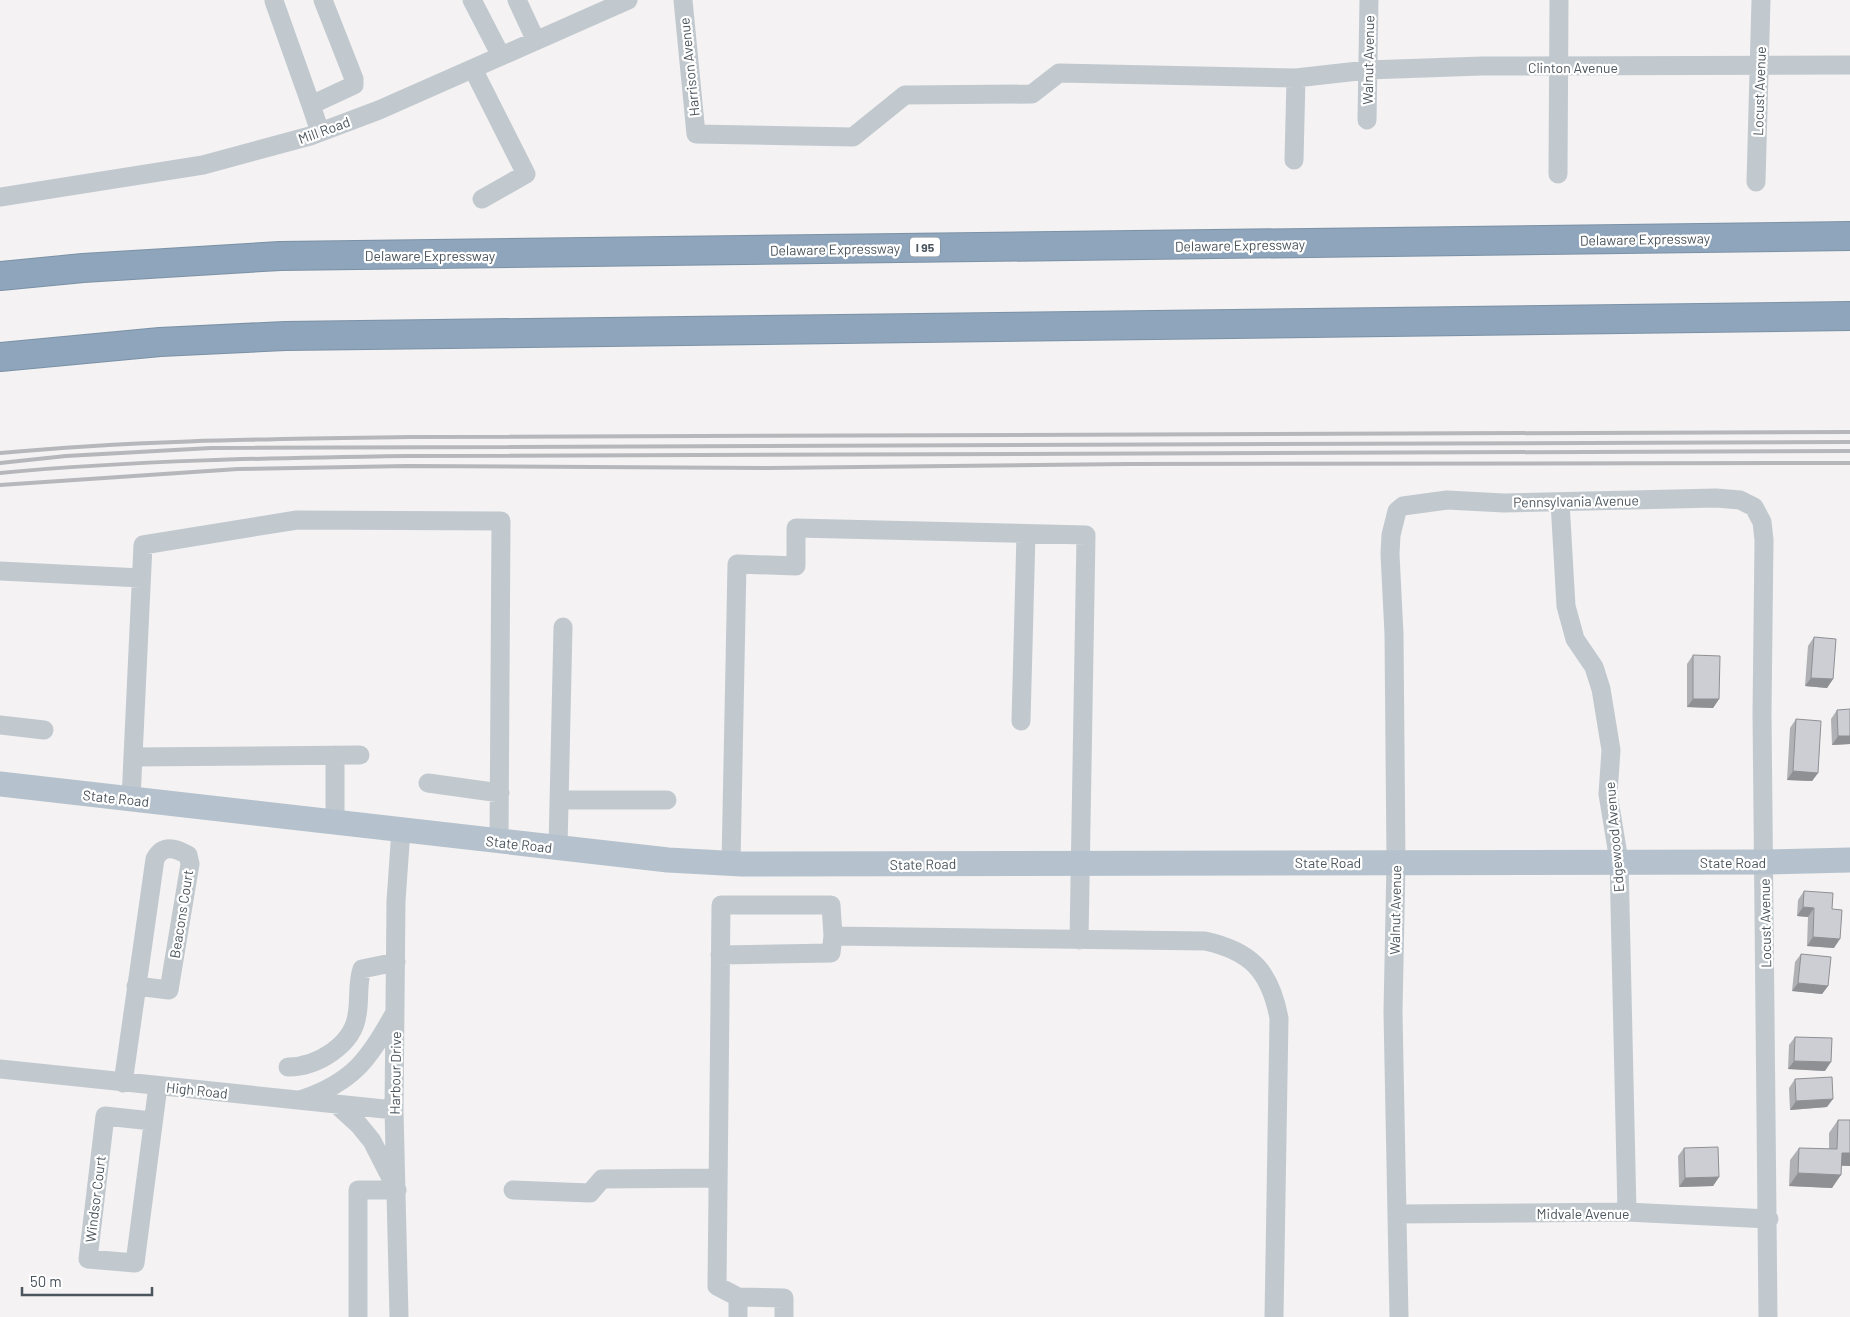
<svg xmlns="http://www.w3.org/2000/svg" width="1850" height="1317" font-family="Barlow,sans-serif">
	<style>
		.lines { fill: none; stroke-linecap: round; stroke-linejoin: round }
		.highway-casing { stroke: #7a91a6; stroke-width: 30 }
		.minor { stroke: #c1c9cf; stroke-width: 19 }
		.major { stroke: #b5c2cd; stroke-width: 25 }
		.highway { stroke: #8fa5bb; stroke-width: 28 }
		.rail { stroke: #b5b7bb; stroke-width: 4 }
		.wall { fill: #afb1b5 }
		.shaded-wall { fill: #8f9094 }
		.building { fill: #ccced3; stroke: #8f9094 }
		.labels { text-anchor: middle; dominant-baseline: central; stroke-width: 4.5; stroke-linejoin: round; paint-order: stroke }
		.shield { fill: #fff; stroke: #81888e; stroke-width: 1 }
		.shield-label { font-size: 12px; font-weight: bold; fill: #4b555d }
		.street-label { font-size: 14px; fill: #4b555d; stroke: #fff }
	</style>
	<rect width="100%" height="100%" fill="#f4f2f2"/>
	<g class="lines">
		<!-- highway casing -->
		<g class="highway-casing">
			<path id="highway" d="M0 276 83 268 280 256 1850 236
				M0 357 160 342 285 336 1850 316"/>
		</g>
		<!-- minor -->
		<path class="minor" d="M472 0 501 56
			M517 0 536 41
			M683 0 696 134 853 137 905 95 1032 94 1059 73 1296 78 1294 160
			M274 1 311 105
			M473 69 526 174 482 199
			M1296 78 1367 70 1482 66 1850 65
			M1367 120 1369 0
			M320 132 311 105 354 85V79L323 0
			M1558 174 1559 0
			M1756 182 1761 0
			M0 197 203 165 310 136 379 110 628 0
			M1560 502 1566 606 1575 639 1594 667 1601 689 1611 750 1608 794 1619 861 1627 1212
			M0 571 141 578
			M1021 721 1026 534
			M0 725 44 730
			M335 755V822
			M133 757 360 755
			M428 783 500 793
			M131 799 143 545 297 520 501 521 499 842
			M559 800H667
			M558 848 563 627
			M731 863 737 564 796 566V528L1086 535 1079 940
			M720 955 831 953 833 936
			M288 1067C317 1067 353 1045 357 1015 360 999 357 984 362 969L396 962
			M0 1069 394 1110
			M123 1083 155 859C163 844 175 848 188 855L190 864 169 990 136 986
			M303 1099C353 1082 370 1058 394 1014
			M336 1104 359 1125 372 1141 397 1190H358V1317
			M152 1121 105 1116 88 1259 135 1263 158 1086
			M513 1190 590 1193 602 1179 718 1178
			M1397 1214 1627 1212 1769 1219
			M399 1317 394 1110 396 901 401 830
			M738 1317V1297
			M784 1317V1298L738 1297 717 1286 721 905H831L833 936 1205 941C1251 951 1270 971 1279 1018L1274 1317
			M1399 1317 1393 1012 1396 862 1394 634 1390 554 1391 535 1397 511 1403 506 1447 500 1504 503 1716 498 1740 500 1754 507 1762 522 1764 540 1762 713 1768 1317"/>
		<!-- major -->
		<path class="major" d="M0 784 668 860 742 864 1764 862 1850 860"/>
		<!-- highway -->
		<use href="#highway" class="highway"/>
		<!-- rail -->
		<path class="rail" d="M0 453C136 440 272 439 409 437L1850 432
			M0 463 66 456 211 448 1850 442
			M0 473C136 460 272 458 408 456L1850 451
			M0 485 238 469 408 466 769 468 1128 464 1850 463"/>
	</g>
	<!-- wall -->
	<path class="wall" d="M1814 637 1833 679 1827 688 1805 686 1808 646Z
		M1693 655 1719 699 1713 708 1687 707V664Z
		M1837 710 1850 744 1832 745 1831 719Z
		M1796 719 1818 773 1812 781 1787 780 1790 728Z
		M1804 891 1832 909 1834 948 1807 946 1808 917 1797 916 1798 900Z
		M1801 954 1828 986 1822 994 1792 991 1795 962Z
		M1795 1037 1825 1071 1788 1069 1789 1045Z
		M1795 1079 1827 1107 1790 1110 1789 1088Z
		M1838 1120H1850V1166H1841L1832 1188 1789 1186 1790 1160 1799 1148 1829 1149V1133Z
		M1684 1148 1719 1177 1713 1186 1679 1187 1678 1156Z"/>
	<!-- shaded-wall -->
	<path class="shaded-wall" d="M1811 678 1833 679 1827 688 1805 686Z
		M1693 699H1719L1713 708 1687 707Z
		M1838 736H1850V744L1832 745Z
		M1793 771 1818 773 1812 781 1787 780Z
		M1803 907 1814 908 1808 917 1797 916Z
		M1813 937 1840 939 1834 948 1807 946Z
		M1798 983 1828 986 1822 994 1792 991Z
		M1794 1061 1831 1062 1825 1071 1788 1069Z
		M1833 1099 1827 1107 1790 1110 1796 1101Z
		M1842 1153H1850V1166L1833 1165Z
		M1798 1173 1841 1175 1832 1188 1789 1186Z
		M1719 1177 1713 1186 1679 1187 1685 1178Z"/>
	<!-- building -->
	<path class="building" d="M1814 637 1836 639 1833 679 1811 678Z
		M1693 655 1720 656 1719 699H1693Z
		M1850 709V736H1838L1837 710Z
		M1796 719 1821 721 1818 773 1793 771Z
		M1804 891 1833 893 1832 909 1842 910 1840 939 1813 937 1814 908 1803 907Z
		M1801 954 1831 957 1828 986 1798 983Z
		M1795 1037 1832 1038 1831 1062 1794 1061Z
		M1832 1077 1833 1099 1796 1101 1795 1079Z
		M1838 1120H1850V1153H1842L1841 1175 1798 1173 1799 1148 1837 1149Z
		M1718 1147 1719 1177 1685 1178 1684 1148Z"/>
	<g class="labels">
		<!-- shield labels -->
		<rect class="shield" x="910" y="237.5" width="30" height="19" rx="4"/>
		<g class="shield-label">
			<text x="925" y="247">I 95</text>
		</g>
		<!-- street labels -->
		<g class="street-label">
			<text transform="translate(1368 60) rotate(-89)">Walnut Avenue</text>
			<text transform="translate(689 67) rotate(-96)">Harrison Avenue</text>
			<text x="1573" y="67">Clinton Avenue</text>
			<text transform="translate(1759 91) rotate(-88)">Locust Avenue</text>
			<text transform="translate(324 130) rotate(-20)">Mill Road</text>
			<text transform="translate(1645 239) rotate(-1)">Delaware Expressway</text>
			<text transform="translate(1240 245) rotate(-1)">Delaware Expressway</text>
			<text transform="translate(835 249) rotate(-1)">Delaware Expressway</text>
			<text x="430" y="255">Delaware Expressway</text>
			<text transform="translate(1576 501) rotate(-1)">Pennsylvania Avenue</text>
			<text transform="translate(116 798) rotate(6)">State Road</text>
			<text transform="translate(1614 837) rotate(-95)">Edgewood Avenue</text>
			<text transform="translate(519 844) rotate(6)">State Road</text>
			<text x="1328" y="862">State Road</text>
			<text x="1733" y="862">State Road</text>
			<text transform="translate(923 864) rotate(-1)">State Road</text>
			<text transform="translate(1395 910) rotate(-89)">Walnut Avenue</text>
			<text transform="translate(181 914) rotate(-81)">Beacons Court</text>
			<text transform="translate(1765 923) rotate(-91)">Locust Avenue</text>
			<text transform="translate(395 1073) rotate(-89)">Harbour Drive</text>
			<text transform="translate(197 1090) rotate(6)">High Road</text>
			<text transform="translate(95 1199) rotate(-83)">Windsor Court</text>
			<text x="1583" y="1213">Midvale Avenue</text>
		</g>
	</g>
	<!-- scale -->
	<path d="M22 1287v8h130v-8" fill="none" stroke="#4b555d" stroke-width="2.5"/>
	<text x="30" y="1287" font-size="15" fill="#4b555d" stroke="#ffffff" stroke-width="4" paint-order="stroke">50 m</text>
</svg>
